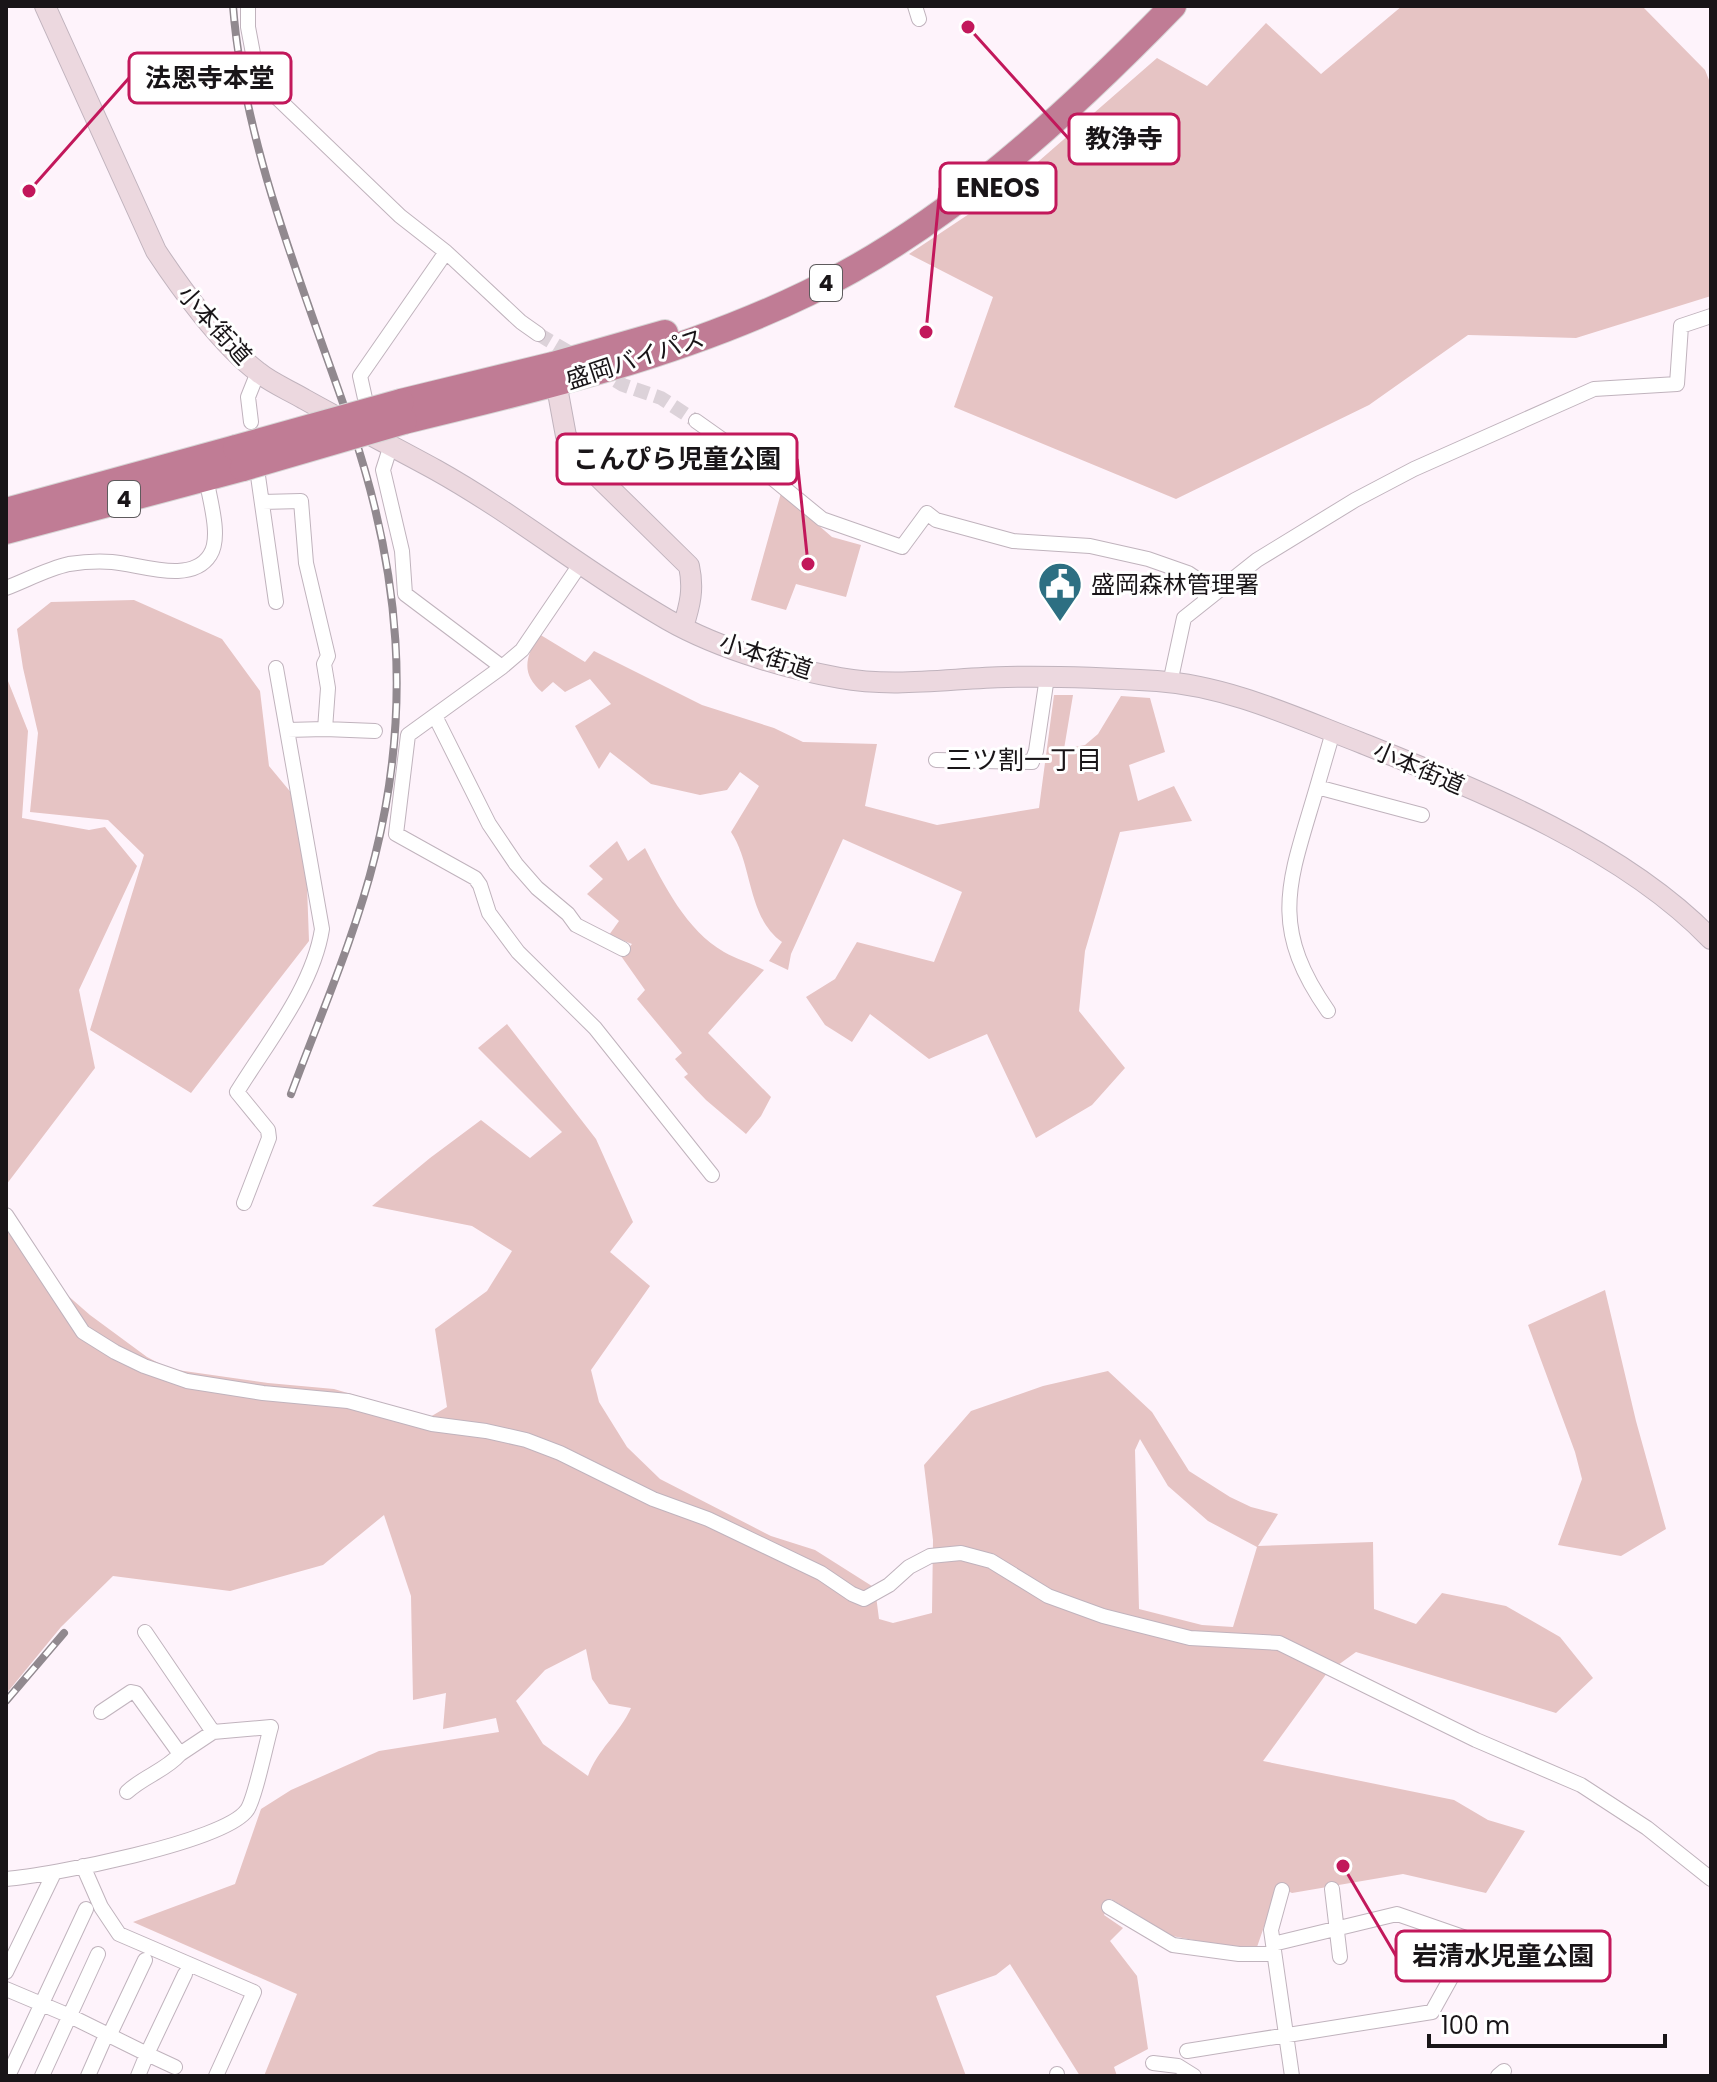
<svg xmlns="http://www.w3.org/2000/svg" width="1717" height="2082" font-family="Poppins,'Noto Sans JP',sans-serif">
	<style>
		.green { fill: #e6c4c4; fill-rule: evenodd }
		.lines { fill: none; stroke-linecap: round; stroke-linejoin: round }
		.street-tunnel { stroke: #dcd2d9; stroke-width: 14; stroke-dasharray: 14 7; stroke-linecap: butt }
		.street-casing { stroke: #c0b3bd; stroke-width: 16 }
		.secondary-casing { stroke: #c0b3bd; stroke-width: 22 }
		.highway-casing { stroke: #d6d5d5; stroke-width: 28 }
		.street { stroke: #fff; stroke-width: 14 }
		.secondary { stroke: #ecd8df; stroke-width: 20 }
		.highway { stroke: #c07c95; stroke-width: 26 }
		.rail-casing { stroke: #91898f; stroke-width: 8 }
		.rail { stroke: #fff; stroke-width: 5; stroke-dasharray: 15; stroke-linecap: butt }
		.highway-bridge-casing { stroke: #d6d5d5; stroke-width: 28; stroke-linecap: butt }
		.highway-bridge { stroke: #c07c95; stroke-width: 26 }
		.labels { text-anchor: middle; dominant-baseline: central; stroke-width: 6; stroke-linejoin: round; paint-order: stroke }
		.shield { fill: #fff; stroke: #5e5b5d; stroke-width: 2 }
		.shield-label { font-size: 22px; font-weight: bold; fill: #191518 }
		.street-label { font-size: 24px; fill: #191518; stroke: #fff }
		.poi-label { font-size: 24px; fill: #191518; stroke: #fff; text-anchor: start }
		.neighbourhood-label { font-size: 26px; fill: #191518; stroke: #fff }
		.leader { fill: none; stroke: #c2185b; stroke-width: 3 }
		.callout-dot { fill: #c2185b; stroke: #fff; stroke-width: 3 }
		.callout { fill: #fff; stroke: #c2185b; stroke-width: 3 }
		.callout-label { font-size: 26px; text-anchor: middle; font-weight: bold; fill: #191518 }
	</style>
	<rect width="100%" height="100%" fill="#fef3fb"/>
	<!-- green -->
	<path class="green" d="M1402 6H1642L1705 70 1711 85V296L1576 338 1468 335 1369 405 1176 499 954 407 993 297 909 254 1008 188 1157 58 1207 86 1266 23 1321 74Z
		M781 493 832 537 861 545 846 597 796 584 786 610 751 600Z
		M134 600 222 639 260 691 269 766 293 795 307 886 309 941 191 1093 90 1030 144 855 108 820 30 812 38 733 23 668 17 629 51 602Z
		M539 634 585 662 594 651 702 705 774 728 803 742 877 744 865 806 937 825 1039 808 1054 695H1073L1064 749 1085 745 1098 734 1121 696 1150 698 1165 752 1129 765 1138 801 1174 786 1192 821 1120 832 1085 951 1079 1011 1125 1068 1092 1105 1036 1138 987 1034 929 1059 870 1014 852 1042 825 1025 806 997 835 979 857 942 934 962 962 892 843 839 791 954 788 970 769 961 782 942C747 917 753 865 731 832L759 786 740 772 727 790 700 795 651 784 610 752 599 769 575 726 611 704 590 679 565 692 553 682 542 692C520 673 526 657 539 634Z
		M6 676 28 731 22 818 89 830 105 827 137 866 79 990 95 1068 6 1185Z
		M617 841 628 861 645 848C664 885 686 930 724 952 736 959 751 963 764 970L708 1033 771 1097 761 1116 746 1134 706 1100 684 1077 688 1074 675 1059 682 1053 637 999 645 990 621 956 632 944 609 935 619 921 587 894 603 879 589 866Z
		M507 1024 596 1139 633 1222 610 1252 650 1286 591 1370 599 1402 627 1447 660 1479 771 1536 815 1550 875 1588 879 1619 893 1623 932 1613 933 1540 924 1465 971 1411 1043 1386 1108 1371 1152 1412 1189 1471 1230 1497 1251 1507 1278 1514 1258 1546 1373 1542 1374 1609 1416 1624 1442 1593 1506 1606 1560 1637 1593 1678 1556 1713 1356 1652 1327 1673 1263 1761 1454 1800 1488 1820 1525 1831 1486 1893 1403 1874 1292 1893 1278 1886 1257 1947 1225 1946 1172 1936 1111 1899 1104 1915 1123 1928 1110 1941 1137 1976 1148 2049 1114 2067 1117 2076H1080L1010 1964 996 1975 936 1996 966 2076H264L297 1994 133 1922 235 1884 261 1809 291 1790 379 1751 499 1732 496 1718 443 1729 446 1693 413 1700 411 1596 384 1515 323 1565 230 1591 113 1576 61 1627 6 1694V1206L66 1294 90 1315 147 1357 170 1369 268 1383 334 1389 430 1417 447 1407 435 1329 487 1291 512 1251 472 1226 372 1206 430 1158 481 1120 530 1158 562 1132 478 1048ZM1140 1439 1168 1486 1208 1521 1257 1547 1233 1627 1202 1625 1139 1609 1135 1450ZM586 1649 592 1679 609 1704 631 1708C620 1733 597 1750 588 1776L543 1744 516 1701 545 1670Z
		M1605 1290 1636 1421 1666 1529 1621 1556 1558 1545 1582 1479 1575 1452 1528 1325Z"/>
	<g class="lines">
		<!-- street-tunnel -->
		<path class="street-tunnel" d="M538 334 577 357
			M598 370 623 385 661 398 696 421"/>
		<!-- street casing -->
		<g class="street-casing">
			<path id="street" d="M248 6V27L254 59 271 92 400 216 446 252 521 322 538 334
				M915 6 919 19
				M374 413 366 403 360 376 446 252
				M696 421 744 455 822 519 902 547 927 513 936 520 1013 541 1090 546 1148 559 1188 573 1197 579 1206 598
				M251 422 248 397 258 372
				M388 438 390 448 383 470 402 551 405 594 502 667 408 735 396 834 475 878 480 885 489 913 518 952 595 1028 712 1175
				M258 476 276 602
				M262 502 301 501 306 563 328 656 324 664 328 688 325 729 375 731
				M6 588C27 580 47 569 69 564 82 562 98 561 112 562 140 564 191 585 210 555 222 537 209 498 206 477
				M502 667 522 650 581 563
				M276 668 287 730 325 729
				M1170 683 1184 618 1257 560 1355 500 1414 469 1594 389 1677 384 1681 326 1711 316
				M435 716 489 824 516 864 537 888 568 914 576 925 623 949
				M1333 732 1317 787 1422 815
				M936 760 1032 762 1036 751 1047 677
				M1317 787C1290 880 1267 924 1328 1011
				M244 1203 269 1138 268 1130 237 1092C267 1043 313 987 322 929L287 730
				M6 1215 83 1332 115 1352 144 1366 187 1381 263 1393 348 1401 432 1424 486 1431 526 1440 560 1453 653 1499 708 1519 821 1573 852 1594 864 1599 889 1585 909 1567 930 1556 961 1553 991 1561 1048 1596 1103 1616 1190 1638 1279 1643 1476 1740 1581 1785 1647 1828 1711 1879
				M101 1712 131 1692 136 1693 180 1754 213 1732
				M127 1792C144 1776 165 1771 180 1754
				M83 1866 101 1907 119 1934 254 1992 216 2076
				M6 1879C48 1876 225 1842 247 1810 255 1799 266 1744 271 1727L213 1732 145 1632
				M1332 1889 1340 1957
				M1282 1890 1271 1930 1292 2076
				M1109 1907 1173 1945 1239 1954H1274
				M6 1972 54 1873
				M6 1989 70 2016 147 2054 185 1974
				M110 2034 145 1960
				M1187 2051 1432 2012 1472 1940 1397 1914 1273 1944
				M1153 2063 1178 2066 1194 2076
				M1057 2074V2076
				M8 2076 86 1909
				M42 2076 98 1954
				M88 2076 106 2035
				M138 2076 147 2054 175 2067
				M1498 2076 1504 2071"/>
		</g>
		<!-- secondary casing -->
		<g class="secondary-casing">
			<path id="secondary" d="M45 6 156 251C181 289 222 345 258 372 271 383 289 390 304 399 347 423 392 446 436 470 513 513 582 569 658 614 708 645 782 668 840 678 894 688 953 678 1007 677 1057 676 1107 678 1157 681 1228 686 1294 717 1359 742 1478 790 1621 846 1711 939
				M554 371 566 436 582 461 689 566C694 589 690 605 683 627"/>
		</g>
		<!-- highway casing -->
		<g class="highway-casing">
			<path id="highway" d="M401 402 553 365 665 333
				M404 421C542 388 680 355 808 293 946 226 1067 115 1173 6
				M6 511 236 448
				M6 531 243 468"/>
		</g>
		<!-- street -->
		<use href="#street" class="street"/>
		<!-- secondary -->
		<use href="#secondary" class="secondary"/>
		<!-- highway -->
		<use href="#highway" class="highway"/>
		<!-- rail casing -->
		<g class="rail-casing">
			<path id="rail" d="M233 6C244 148 306 294 352 429 400 572 412 708 375 856 355 937 320 1016 291 1094
				M6 1701 64 1633"/>
		</g>
		<!-- rail -->
		<use href="#rail" class="rail"/>
		<!-- highway-bridge casing -->
		<g class="highway-bridge-casing">
			<path id="highway-bridge" d="M236 448 401 402
				M243 468 404 421"/>
		</g>
		<!-- highway-bridge -->
		<use href="#highway-bridge" class="highway-bridge"/>
	</g>
	<!-- icons -->
	<defs>
		<g id="civic-pin" transform="scale(2.3)"><path d="M0 17L-7.5 6A9.5 9.5 0 1 1 7.5 6Z" fill="#2d6f82" stroke="#fff"/><path d="M-.6-6.5H3V-4.5H.6V-3L4-1V1h2V6H-6V1h2V-1L-.6-3ZM-1.2 2.5V6h2.4V2.5Z" fill="#fff"/></g>
	</defs>
	<g fill-rule="evenodd">
		<use href="#civic-pin" x="1060" y="584"/>
	</g>
	<g class="labels">
		<!-- shield labels -->
		<g class="shield">
			<rect x="810" y="265" width="32" height="36" rx="6"/>
			<rect x="108" y="481" width="32" height="36" rx="6"/>
		</g>
		<g class="shield-label">
			<text x="826" y="283">4</text>
			<text x="124" y="499">4</text>
		</g>
		<!-- street labels -->
		<g class="street-label">
			<text transform="translate(215 325) rotate(48)">小本街道</text>
			<text transform="translate(635 359) rotate(-18)">盛岡バイパス</text>
			<text transform="translate(766 656) rotate(18)">小本街道</text>
			<text transform="translate(1419 768) rotate(23)">小本街道</text>
		</g>
		<!-- poi labels -->
		<g class="poi-label">
			<text x="1091" y="584">盛岡森林管理署</text>
		</g>
		<!-- neighbourhood labels -->
		<g class="neighbourhood-label">
			<text x="1024" y="760">三ツ割一丁目</text>
		</g>
	</g>
	<!-- callouts -->
	<path class="leader" d="M29 191L129 78M968 27L1069 139M926 332L940 188M808 564L797 459M1343 1866L1396 1956"/>
	<g class="callout-dot">
		<circle cx="29" cy="191" r="8"/>
		<circle cx="968" cy="27" r="8"/>
		<circle cx="926" cy="332" r="8"/>
		<circle cx="808" cy="564" r="8"/>
		<circle cx="1343" cy="1866" r="8"/>
	</g>
	<g class="callout">
		<rect x="129" y="53" width="162" height="50" rx="8"/>
		<rect x="1069" y="114" width="110" height="50" rx="8"/>
		<rect x="940" y="163" width="116" height="50" rx="8"/>
		<rect x="557" y="434" width="240" height="50" rx="8"/>
		<rect x="1396" y="1931" width="214" height="50" rx="8"/>
	</g>
	<g class="callout-label">
		<text x="210" y="87">法恩寺本堂</text>
		<text x="1124" y="148">教浄寺</text>
		<text x="998" y="197">ENEOS</text>
		<text x="677" y="468">こんぴら児童公園</text>
		<text x="1503" y="1965">岩清水児童公園</text>
	</g>
	<!-- border -->
	<rect width="1717" height="2082" fill="none" stroke="#191518" stroke-width="16"/>
	<!-- scale -->
	<path d="M1429 2034v12h236v-12" fill="none" stroke="#191518" stroke-width="4"/>
	<text x="1441" y="2034" font-size="24" fill="#191518" stroke="#ffffff" stroke-width="6" paint-order="stroke">100 m</text>
</svg>
